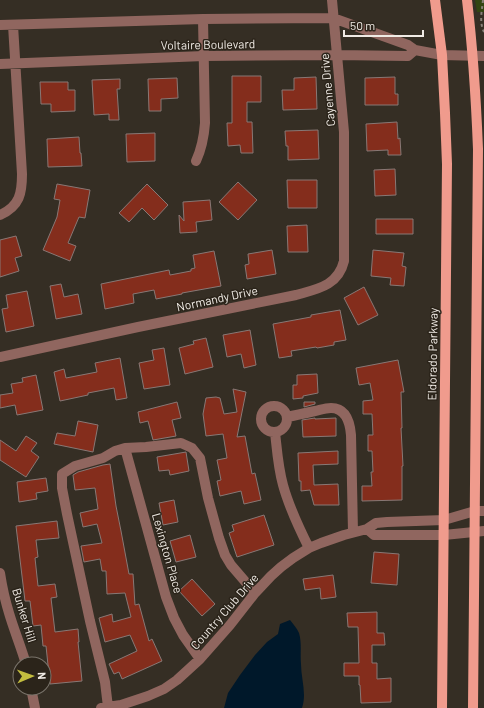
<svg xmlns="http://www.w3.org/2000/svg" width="484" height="708" font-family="Barlow,sans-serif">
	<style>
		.green { fill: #324411 }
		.water { fill: #00182a }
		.building { fill: #842d1c; stroke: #887875 }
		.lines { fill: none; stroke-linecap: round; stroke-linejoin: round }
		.path { stroke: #88827a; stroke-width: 2; stroke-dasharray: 3 3; stroke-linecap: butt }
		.minor { stroke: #90665f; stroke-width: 10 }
		.major { stroke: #f09b8d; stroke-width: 10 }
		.labels { text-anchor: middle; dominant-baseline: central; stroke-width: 3; stroke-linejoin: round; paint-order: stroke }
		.street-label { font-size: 12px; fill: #f0ebe5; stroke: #2b241a }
	</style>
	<rect width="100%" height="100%" fill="#352e24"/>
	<!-- green -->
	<path class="green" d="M475 0H484V12H477Z"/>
	<!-- water -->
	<path class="water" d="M290 620C293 624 297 628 299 633 302 643 300 654 301 664 301 679 307 693 302 708H224L228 693 240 675 255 655 267 642 278 634 280 624Z"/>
	<!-- building -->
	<path class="building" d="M232 76H261V102H247V122H252L253 153H241L240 145 228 146 227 123H232Z
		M316 77 317 109 283 110 282 90H294V78Z
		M395 77V94H398V105H365V78Z
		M177 78 178 98 161 99V111H149L148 79Z
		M120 79V89H117L119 120H109V114L94 115 92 80Z
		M40 82H68V90H75V111L51 112V104H41Z
		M397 122 398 139 400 138 401 155H388V150L367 151 366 124Z
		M318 130 319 159 288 160V146H286L285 131Z
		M155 133V161L127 162 126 134Z
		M79 137 80 153H81L82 166 48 167 47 139Z
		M395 169 396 195 375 196 374 170Z
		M287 180H317V208H288Z
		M238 182 257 200 238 220 219 202Z
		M57 184 90 190 85 218 79 217 68 243 76 246 70 261 43 250 57 217 60 200 54 199Z
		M147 184 168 205 154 220 142 208 129 222 119 213Z
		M210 200 212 220 196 222 197 232 180 233 179 215 184 221 183 202Z
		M376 219H413V234H376Z
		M307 225 308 252H288L287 226Z
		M16 236 22 256 15 258 19 271 0 277V240Z
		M272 250 276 274 247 279 245 265 249 264 248 254Z
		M373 250 404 253 402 266 406 267 404 286 390 285 391 278 371 276Z
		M214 251 221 286 182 293V294L156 299 154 290 133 294 134 303 105 309 101 284 169 270 170 275 191 271V269L195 268 193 255Z
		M61 284 64 297 78 294 82 314 56 319 50 286Z
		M364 287 378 315 358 325 344 298Z
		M27 291 34 326 6 332 2 309 8 308 6 295Z
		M340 310 346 340 334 342V345L317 348 316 347 291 351 292 356 279 358 273 324 311 317V315Z
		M250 330 256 365 244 368 241 354 227 357 223 335Z
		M206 338 213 367 185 374 179 348 194 344 193 341Z
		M164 348 170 385 144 389 139 363 154 360 152 350Z
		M120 358 127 398 116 400 114 388 88 393V395L60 401 54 372 64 369 66 378 97 372 95 363Z
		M398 360 404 392H401L402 428H401L403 466H402V500L362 501V486H372L371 472H373L372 451H368V435H373L372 414H363V401L373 400 370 383 359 385 356 368Z
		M317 374 318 393 303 396V398L293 399V385H297V375Z
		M36 375 43 410 17 415 15 405 0 408V395L13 393 11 384 23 382 22 378Z
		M233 389 246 392 237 437 245 436 252 474 255 473 261 500 244 504 241 491 220 496 217 481 221 480 217 460 227 458 223 434 206 436 203 414 206 398 216 397 220 398 224 414 237 412Z
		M177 402 181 418 172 420 176 436 153 440 148 421 140 423 138 412Z
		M304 402H315V404L304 407Z
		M315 418V419L336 418V436L303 437 302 420Z
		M78 421 98 425 93 452 54 444 57 433 75 436Z
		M26 436 37 443 31 451 39 457 26 477 0 460V440L16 451Z
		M338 451V464L313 465 314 485 338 484 339 505H314L310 490 301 491V481H299L298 453Z
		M186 452 189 471 170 475 169 470 159 471 157 457Z
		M110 464 116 506 121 531 129 574H133L135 605 139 604 149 641 152 639 162 661 122 679 119 672 114 674 109 664 137 651 130 635 105 642 99 618 112 614 113 622 131 617 125 593 107 594 106 571H102L100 559 84 562 81 546 102 543 97 524 83 527 80 513 98 509 95 488 75 490 73 475 78 472 103 465Z
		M46 478 48 491 36 493 37 499 19 502 17 482Z
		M174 500 178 522 163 525 159 503Z
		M264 515 274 545 237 557 229 533 234 531 232 525Z
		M57 521 59 538 36 540 38 557 35 558 38 586 55 584 57 597 51 598 55 632 78 629 79 642H78L82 681 50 684 46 646H43L41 625 33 626 30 601H25L16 526Z
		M190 535 196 557 176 562 170 541Z
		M374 552 399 554 397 585 371 583Z
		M333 575 336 597 321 599 320 588 305 590 303 579Z
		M192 579 215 604 202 616 179 591Z
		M377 612V633H384L385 645H372V663H377V679L391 678V702L361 703 360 685H359V676H344V663H359L358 627H348L347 613Z"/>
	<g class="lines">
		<!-- path -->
		<path class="path" d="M483 0C482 11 479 22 484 32"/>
		<!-- minor -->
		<path class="minor" d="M0 25 203 19 333 18 408 45 415 50 442 55 484 56
			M0 64 204 56 337 55 408 56 415 50
			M196 161C202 148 204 137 205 123L203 19
			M0 215C20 206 22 193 22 174L13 25
			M0 357 138 327 296 295C317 289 338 286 344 261V132L332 0
			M261 419a13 13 0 1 1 26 0a13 13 0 1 1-26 0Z
			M287 417C297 415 306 413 315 411 320 410 325 408 331 408 346 408 350 423 351 435L353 532
			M275 432C277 450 278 467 283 485 289 507 299 528 309 548
			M125 448 166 597 174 618 183 635 200 659
			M367 529 374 535H444L484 531
			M0 573C2 586 5 600 9 613 14 630 21 647 26 664
			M31 688 35 708
			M108 707 105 682 90 621 67 514 62 488V474L75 466 103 458 115 451 125 448 146 447 181 443 192 448 200 458 208 498 219 538 225 555 231 565 255 593
			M101 708 121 705 148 696 164 689 177 680 200 659 230 625 255 593 271 576 281 567 293 558 309 548 321 543 344 535 367 529 376 523 387 522 444 520 475 511H484"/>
		<!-- major -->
		<path class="major" d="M435 0 442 55 445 113 447 164 442 708
			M467 0C473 50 476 99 478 149L473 708"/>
	</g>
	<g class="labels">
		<!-- street labels -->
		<g class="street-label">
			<text transform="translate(208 44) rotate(-1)">Voltaire Boulevard</text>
			<text transform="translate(327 90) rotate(-95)">Cayenne Drive</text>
			<text transform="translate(217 298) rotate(-12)">Normandy Drive</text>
			<text transform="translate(432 354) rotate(-89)">Eldorado Parkway</text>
			<text transform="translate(168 553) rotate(74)">Lexington Place</text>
			<text transform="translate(224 611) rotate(-49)">Country Club Drive</text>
			<text transform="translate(25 615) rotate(73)">Bunker Hill</text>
		</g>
	</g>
	<!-- north arrow -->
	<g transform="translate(32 676) rotate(88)"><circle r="19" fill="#2b241a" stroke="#7a746b"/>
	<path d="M0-3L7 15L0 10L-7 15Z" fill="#c3bd3f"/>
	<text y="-6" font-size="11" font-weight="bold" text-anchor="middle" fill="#f0ebe5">N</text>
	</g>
	<!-- scale -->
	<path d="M344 30v6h79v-6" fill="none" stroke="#f0ebe5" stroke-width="2"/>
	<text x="350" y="30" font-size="12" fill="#f0ebe5" stroke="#2b241a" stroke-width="3" paint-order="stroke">50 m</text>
</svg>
